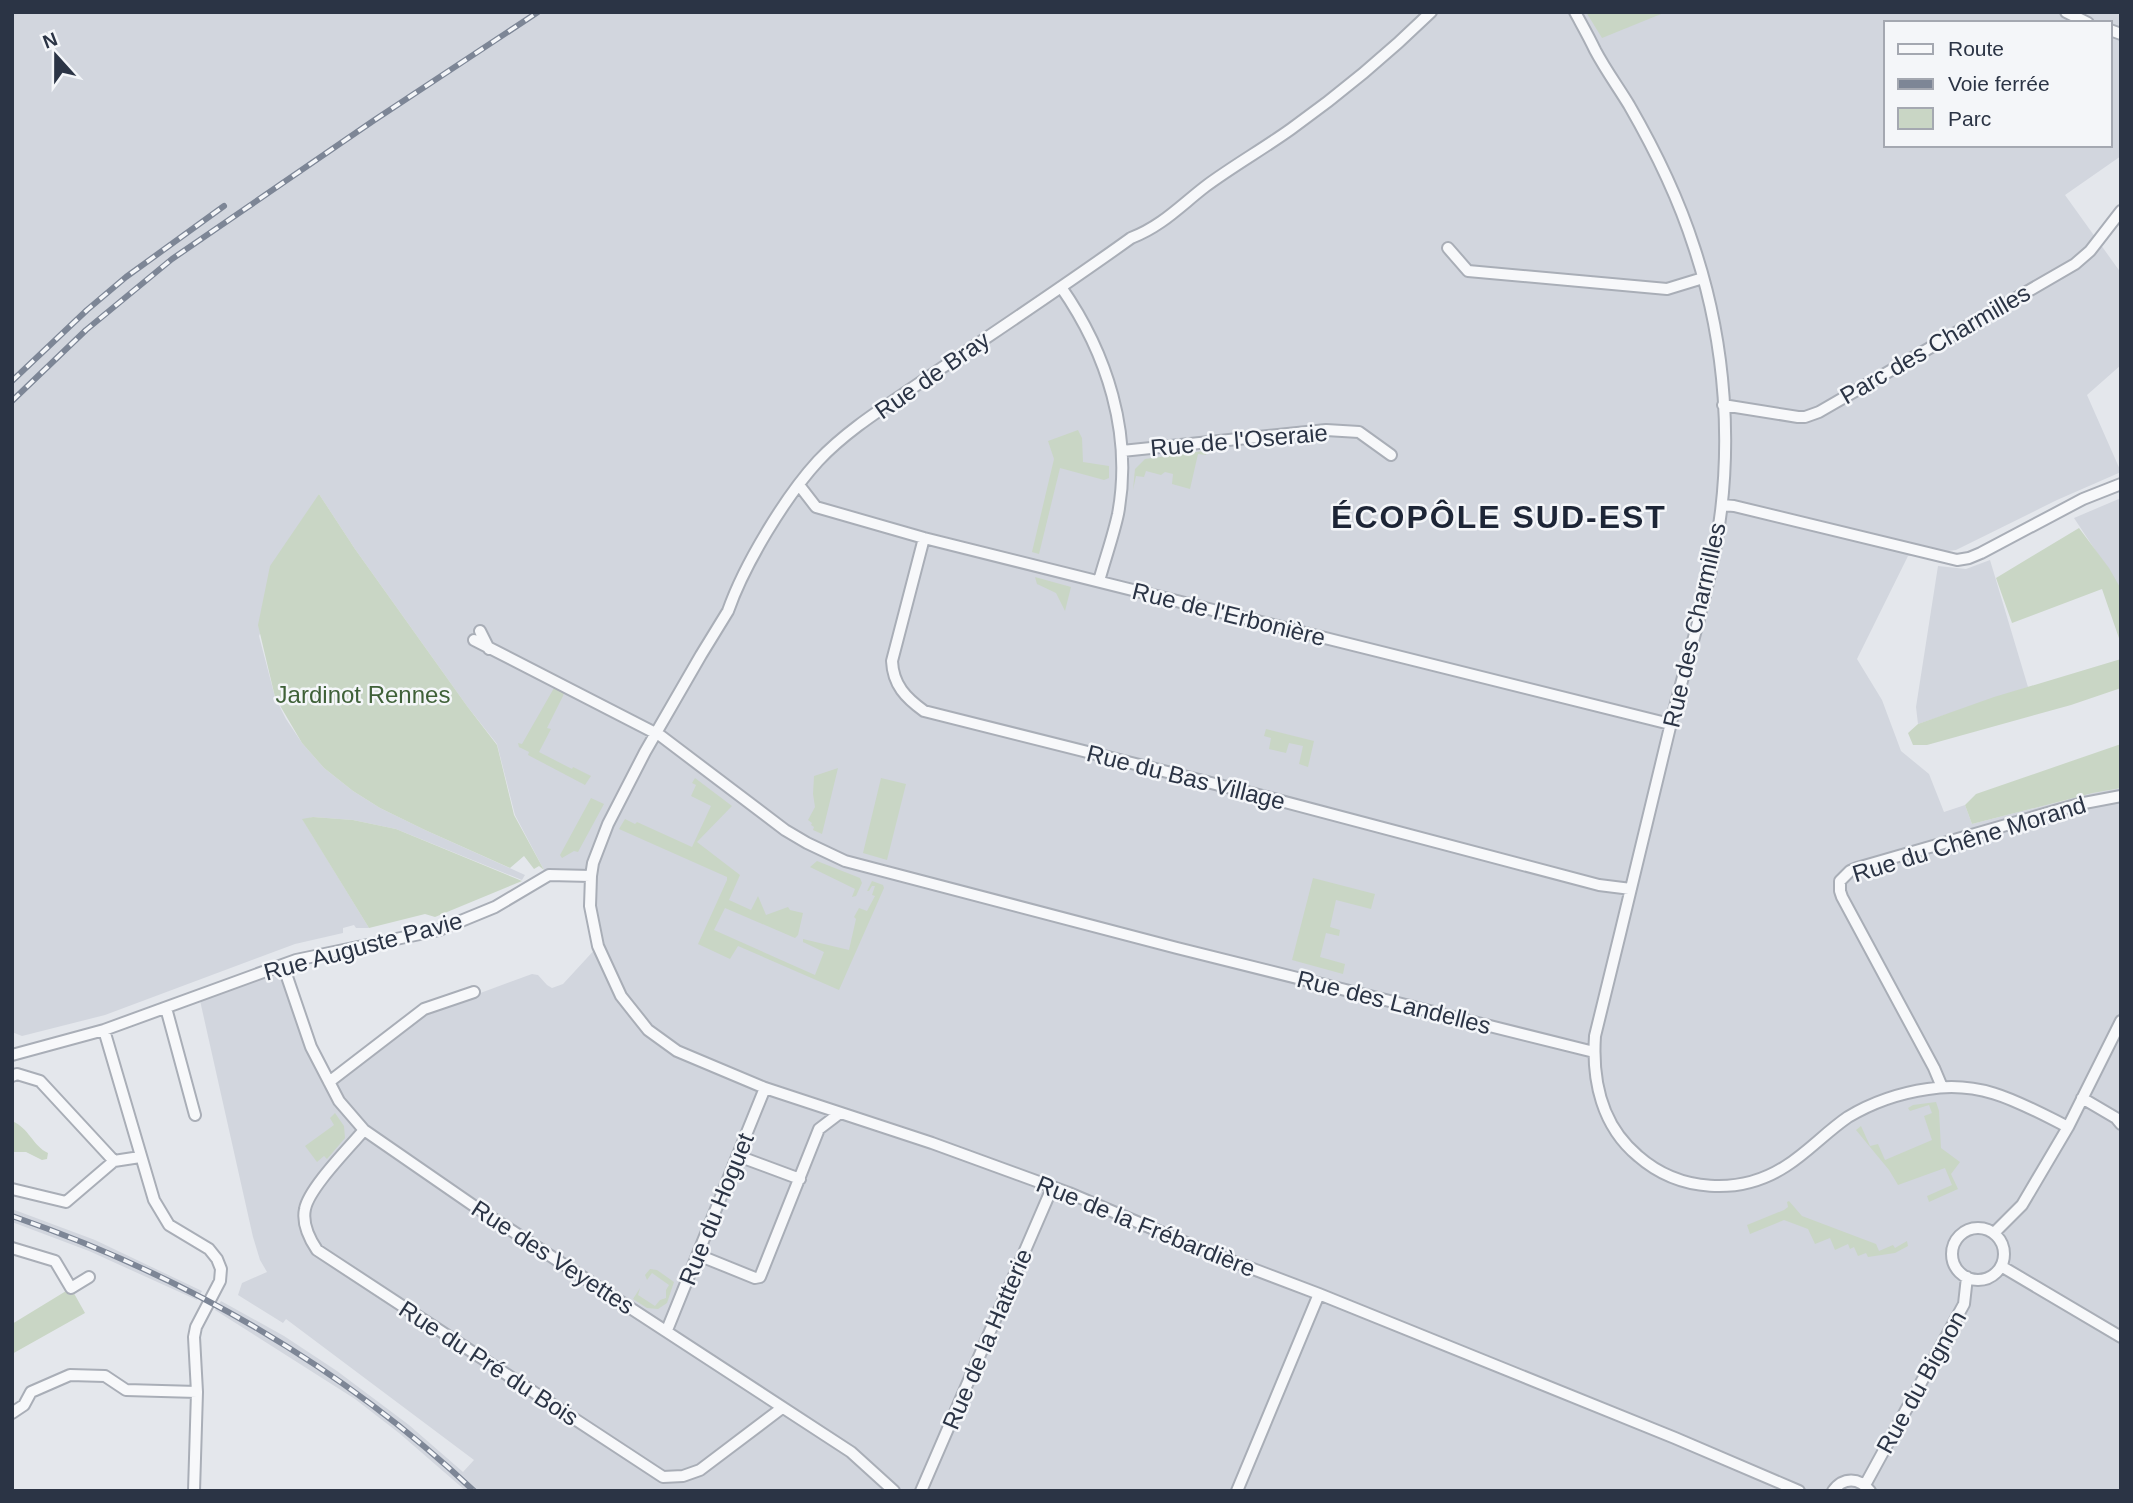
<svg xmlns="http://www.w3.org/2000/svg" width="2133" height="1503" font-family="Arial,sans-serif">
	<style>
		.built { fill: #d2d6de; fill-rule: evenodd }
		.green { fill: #c9d6c5 }
		.lines { fill: none; stroke-linecap: round; stroke-linejoin: round }
		.minor-casing { stroke: #a9aeb7; stroke-width: 14 }
		.minor { stroke: #f7f8fa; stroke-width: 10 }
		.rail-casing { stroke: #7d8696; stroke-width: 6 }
		.rail { stroke: #f4f6f9; stroke-width: 3.5; stroke-dasharray: 10; stroke-linecap: butt }
		.labels { text-anchor: middle; dominant-baseline: central; stroke-width: 5; stroke-linejoin: round; paint-order: stroke }
		.street-label { font-size: 24px; fill: #2b3445; stroke: #f4f6f9 }
		.park-label { font-size: 24px; fill: #3f6138; stroke: #f4f6f9 }
		.district-label { font-size: 32px; font-weight: bold; letter-spacing: 2px; fill: #1d2536; stroke: #f4f6f9 }
	</style>
	<rect width="100%" height="100%" fill="#e4e7ec"/>
	<!-- built -->
	<path class="built" d="M12 12H2121V156L2065 195 2121 273V365L2087 395 2121 472 2057 500 1956 550 1908 556 1857 659 1882 700 1901 751 1929 774 1944 812 1965 805 1972 824 2093 793 2121 788V1491H466L399 1433 355 1399 215 1310 221 1301 284 1336 337 1371 409 1425 463 1472 474 1460 286 1319 283 1323 238 1295 242 1283 267 1272 260 1260 253 1237 199 996 283 965 329 1082 424 1009 475 995 532 974 538 975 547 985 552 988 563 984 598 946 591 876 549 875 544 870 515 815 497 744 467 706 355 549 319 494 259 636 275 697 286 719 302 743 324 768 353 791 380 808 425 830 525 875 522 880 396 829 353 820 313 817 303 820 369 928H356L354 925 343 928V933L295 944 105 1015 22 1036 12 1032ZM1886 23H2110V145H1886Z
		M2121 498V589L2074 518Z
		M1990 560 2028 687 1918 724 1916 707 1938 566 1966 569Z
		M12 1209 95 1240 202 1291 197 1300 89 1251 12 1222Z"/>
	<!-- green -->
	<path class="green" d="M1586 12H1666L1602 38Z
		M1078 430 1082 438 1083 462 1109 466V478L1104 480 1060 468 1039 554 1032 552 1054 459 1048 441Z
		M1203 451 1207 453 1206 455 1198 454 1190 489 1172 484 1173 474 1165 472 1161 475 1146 471 1144 477 1136 476 1133 490 1135 469 1145 459Z
		M319 494 355 549 467 706 497 745 514 815 544 870 539 866 534 869 524 856 510 868 425 830 380 808 353 791 324 768 302 743 275 697 258 625 270 566Z
		M2079 528 2109 568 2121 589V644L2102 589 2012 623 1996 578Z
		M1035 577 1071 587 1065 611 1056 593 1037 584Z
		M2121 659V688L2071 705 1927 745H1913L1908 733 1918 724 1994 697Z
		M554 688 564 693 563 696 547 728 551 729 539 752 572 769 573 767 591 776 585 785 528 755 529 752 519 747 518 743 522 744Z
		M1266 729 1314 741 1308 767 1299 764 1303 746 1289 743 1286 753 1269 749 1271 738 1264 736Z
		M2121 744V788L2093 793 1972 824 1965 805 1976 794Z
		M838 768 822 834 813 830 814 827 811 825 812 823 808 820 815 807 813 794 814 776Z
		M695 778 732 806 697 842 740 875 729 900 751 910 758 896 766 915 788 907 790 910 803 913 798 935 795 938 725 908 714 930 815 975 824 952 803 942V939L849 950 856 919 854 917 859 908 867 911 875 896 872 895 875 886H872L869 891H867L872 881 883 885 884 888 839 990 738 946 730 959 698 944 727 880V877L619 829 625 819 635 824 637 822 692 847 711 806 691 796 696 785 692 783Z
		M881 778 906 784 887 860 863 853Z
		M591 798 604 804 578 852 574 851 562 858 560 855Z
		M313 817 353 820 396 829 522 881 435 917 425 914 369 928 302 819Z
		M817 861 860 878 862 883 856 896 852 897 855 889 810 867Z
		M1313 878 1375 894 1371 909 1336 900 1330 927 1340 930 1339 936 1326 933 1320 957 1345 964 1343 974 1292 960Z
		M1936 1102 1939 1111 1941 1148 1960 1162 1951 1174 1958 1189 1929 1202 1927 1196 1952 1185 1945 1168 1898 1185 1889 1170 1856 1130 1861 1126 1870 1146 1878 1144 1885 1160 1932 1140 1924 1116 1932 1113 1929 1105 1910 1111 1908 1108 1913 1105Z
		M335 1113 344 1126 345 1138 327 1159 324 1156 317 1162 305 1146 334 1125 330 1118Z
		M12 1121C29 1128 33 1146 48 1153L47 1159 42 1160 26 1152H12Z
		M1789 1201 1802 1216 1876 1244 1879 1251 1893 1245 1895 1248 1907 1241 1908 1246 1895 1253 1868 1257 1866 1253 1858 1256 1854 1247 1850 1249 1848 1244 1835 1250 1830 1238 1815 1244 1808 1229 1784 1220 1750 1234 1747 1225 1784 1210 1788 1207 1787 1202Z
		M650 1269 657 1270 674 1282 667 1303 658 1309 647 1308 633 1299 640 1288 638 1295 655 1306 660 1300 666 1298V1290L669 1285 652 1273 647 1280 645 1275Z
		M71 1288 85 1313 12 1354V1324Z"/>
	<g class="lines">
		<!-- minor casing -->
		<g class="minor-casing">
			<path id="minor" d="M1431 12C1388 54 1340 94 1291 129 1263 149 1233 166 1206 186 1180 206 1162 226 1131 238 1063 287 993 333 924 380 888 405 848 429 818 461 785 497 744 565 728 611L701 655 645 752 608 824 593 863 591 876 590 906 598 946 621 996 648 1030 677 1051 765 1088 932 1143 1069 1193 1203 1250 1319 1294 1675 1438 1799 1491
				M1575 12C1582 25 1589 37 1595 50 1605 69 1618 87 1629 105 1655 150 1678 197 1694 247 1726 343 1734 450 1715 550 1704 610 1684 668 1670 727 1646 830 1620 933 1595 1036 1592 1081 1602 1126 1638 1156 1679 1192 1740 1196 1786 1166 1808 1152 1826 1132 1848 1117 1873 1102 1900 1093 1928 1089 1983 1080 2020 1103 2068 1127
				M2066 12 2088 23
				M2110 30 2121 34
				M1448 248 1468 271 1667 289 1703 278
				M1061 287C1107 353 1133 434 1118 514 1113 537 1105 559 1099 581
				M1723 405 1798 417H1805L1819 412 2075 264 2090 251 2121 211
				M1122 451 1326 430 1359 432 1391 455
				M799 485 816 507 924 538 1670 724
				M1722 505 1734 506 1957 560 1969 558 1981 553 2083 499 2121 484
				M924 538 892 661C893 685 906 698 924 711L1247 792 1599 885 1631 889
				M480 631 489 649
				M474 640 661 736 785 830 807 843 845 861 1177 948 1594 1052
				M283 965 311 1047 339 1101 364 1130 474 1206 851 1452 894 1491
				M166 1008 195 1115
				M104 1030 154 1200 169 1225 209 1249 217 1259 221 1269 220 1281 196 1327 194 1337 197 1392 194 1491
				M12 1055 104 1030 296 960 439 930 495 907 549 875 591 876
				M12 1076 17 1074 40 1081 114 1161 140 1157
				M329 1082 424 1009 474 992
				M1942 1087 1934 1068 1842 897 1840 891V881L1850 871 1857 868 2079 804 2121 796
				M2082 1098 2116 1118 2121 1124
				M364 1130C349 1148 309 1188 305 1209 302 1223 309 1238 317 1250L663 1477 683 1476 700 1470 782 1408
				M738 1156 800 1179
				M12 1189 66 1202 114 1161
				M1952 1254a26 26 0 1 1 52 0a26 26 0 1 1-52 0Z
				M1994 1233 2022 1205 2068 1127 2121 1021
				M12 1248 55 1261 71 1288 89 1277
				M698 1255 755 1278 760 1277 819 1129 840 1113
				M2001 1266 2121 1337
				M667 1330 765 1088
				M12 1413 24 1405 31 1392 70 1375 105 1376 126 1390 197 1392
				M1865 1485 1964 1304 1967 1277
				M921 1491 1052 1188
				M1237 1491 1319 1294
				M1833 1491C1843 1477 1859 1477 1870 1491"/>
		</g>
		<!-- minor -->
		<use href="#minor" class="minor"/>
		<!-- rail casing -->
		<g class="rail-casing">
			<path id="rail" d="M12 381 87 310 126 277 224 206
				M12 401 86 330 172 259 373 121 538 12
				M12 1216C183 1275 342 1366 474 1491"/>
		</g>
		<!-- rail -->
		<use href="#rail" class="rail"/>
	</g>
	<g class="labels">
		<!-- street labels -->
		<g class="street-label">
			<text transform="translate(1935 344) rotate(-30)">Parc des Charmilles</text>
			<text transform="translate(932 375) rotate(-35)">Rue de Bray</text>
			<text transform="translate(1239 440) rotate(-5)">Rue de l'Oseraie</text>
			<text transform="translate(1229 614) rotate(14)">Rue de l'Erbonière</text>
			<text transform="translate(1694 625) rotate(-77)">Rue des Charmilles</text>
			<text transform="translate(1186 777) rotate(14)">Rue du Bas Village</text>
			<text transform="translate(1969 839) rotate(-17)">Rue du Chêne Morand</text>
			<text transform="translate(363 946) rotate(-15)">Rue Auguste Pavie</text>
			<text transform="translate(1394 1002) rotate(14)">Rue des Landelles</text>
			<text transform="translate(716 1209) rotate(-68)">Rue du Hoguet</text>
			<text transform="translate(1146 1226) rotate(22)">Rue de la Frébardière</text>
			<text transform="translate(553 1257) rotate(33)">Rue des Veyettes</text>
			<text transform="translate(987 1339) rotate(-67)">Rue de la Hatterie</text>
			<text transform="translate(489 1363) rotate(33)">Rue du Pré du Bois</text>
			<text transform="translate(1921 1382) rotate(-61)">Rue du Bignon</text>
		</g>
		<!-- park labels -->
		<g class="park-label">
			<text x="363" y="694">Jardinot Rennes</text>
		</g>
		<!-- district labels -->
		<g class="district-label">
			<text x="1499" y="517">ÉCOPÔLE SUD-EST</text>
		</g>
	</g>
	<!-- border -->
	<rect width="2133" height="1503" fill="none" stroke="#2b3445" stroke-width="28"/>
	<!-- legend -->
	<rect x="1884" y="21" width="228" height="126" fill="#f4f6f9" stroke="#a4a8b1" stroke-width="2"/>
	<rect x="1898" y="44" width="35" height="10" fill="#f7f8fa" stroke="#a4a8b1" stroke-width="2"/>
	<text x="1948" y="56" font-size="21" fill="#2b3445">Route</text>
	<rect x="1898" y="79" width="35" height="10" fill="#7d8696" stroke="#a4a8b1" stroke-width="2"/>
	<text x="1948" y="91" font-size="21" fill="#2b3445">Voie ferrée</text>
	<rect x="1898" y="108" width="35" height="21" fill="#c9d6c5" stroke="#a4a8b1" stroke-width="2"/>
	<text x="1948" y="126" font-size="21" fill="#2b3445">Parc</text>
	<!-- north arrow -->
	<g transform="translate(56 56) rotate(339)" stroke="#f4f6f9" stroke-width="5" paint-order="stroke">
	<path d="M0-5L12 26L0 18L-12 26Z" fill="#2b3445"/>
	<text y="-10" font-size="19" font-weight="bold" text-anchor="middle" fill="#2b3445">N</text>
	</g>
</svg>
